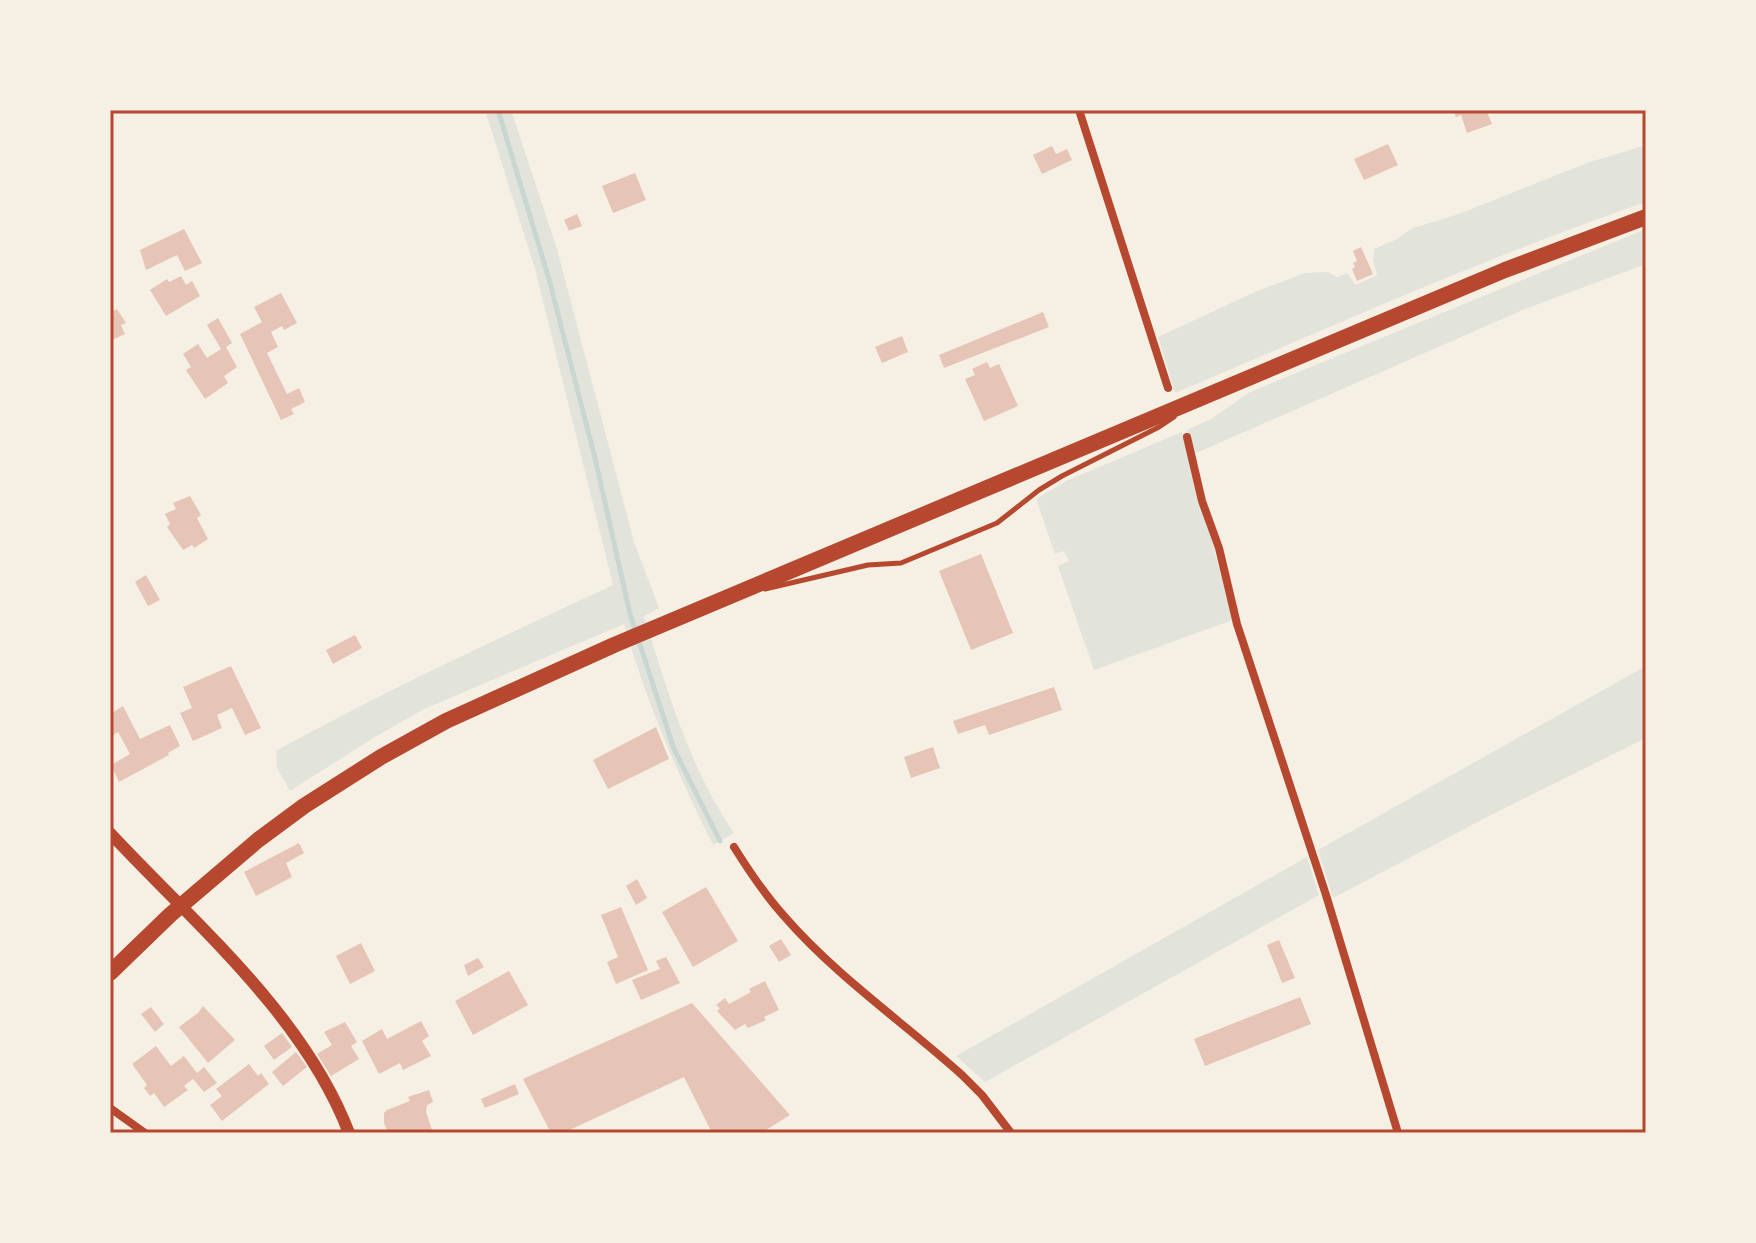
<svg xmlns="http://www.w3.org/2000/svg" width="1756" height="1243" font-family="'Work Sans',sans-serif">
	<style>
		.green { fill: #e2e4dc }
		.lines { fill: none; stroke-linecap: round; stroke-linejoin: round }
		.stream { stroke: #c9d6d2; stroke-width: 5 }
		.building { fill: #e6c5b7 }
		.service { stroke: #b5482f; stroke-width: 5 }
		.minor { stroke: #b5482f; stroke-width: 8 }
		.tertiary { stroke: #b5482f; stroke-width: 12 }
		.trunk { stroke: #b5482f; stroke-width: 16 }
		.neatline { fill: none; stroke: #b5482f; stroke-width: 3 }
	</style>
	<rect width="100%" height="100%" fill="#f6efe4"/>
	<!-- green -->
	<path class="green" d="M485 110H511L557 249 634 542 659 608 644 616C668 692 689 767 734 833L713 845C677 773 646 701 624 624L424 709 375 737 290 791 277 768 276 751C386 690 500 638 613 585L535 269Z
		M1646 145V202C1486 257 1331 327 1175 393L1158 337 1255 292 1305 273 1328 272 1337 277 1347 273 1356 285 1377 275 1373 260 1374 249 1395 240 1413 228 1459 214 1587 163Z
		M1646 229V264L1525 309 1194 454 1187 430 1211 419 1250 392Z
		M1182 432 1196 495 1208 527 1233 620 1094 670 1058 566 1069 561 1064 551 1055 554 1036 499 1066 481Z
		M1646 666V738L1493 814 1333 898 1318 850Z
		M1307 857 1319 895 985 1082 956 1056Z"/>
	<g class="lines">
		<!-- stream -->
		<path class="stream" d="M498 110 549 279 595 458 630 614 674 749 720 841"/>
	</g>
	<!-- building -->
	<path class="building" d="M1453 110H1486L1492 124 1467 133 1461 115 1456 117Z
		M1388 144 1398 165 1364 180 1354 159Z
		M1052 146 1056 154 1067 149 1072 160 1042 174 1033 155Z
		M635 173 646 200 613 213 602 186Z
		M577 214 582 226 569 231 564 220Z
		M184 229 202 263 185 271 177 255 146 270 140 250Z
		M1361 247 1373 274 1357 281 1352 269 1355 267 1353 263 1357 261 1353 251Z
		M181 276 186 285 192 281 200 296 166 316 150 290 167 279 169 282Z
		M281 293 297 323 284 330 282 326 271 332 278 347 267 353 287 394 299 388 305 402 291 409 294 414 281 420 240 334 262 322 254 307Z
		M110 306 113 311 117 309 126 323 121 325 125 334 110 341Z
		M1043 312 1049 327 944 368 939 355Z
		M218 318 232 343 226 347 237 367 224 376 228 383 205 399 186 370 191 367 183 354 198 344 207 358 221 349 207 325Z
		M902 336 908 352 882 363 875 347Z
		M987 362 990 368 999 364 1018 406 984 421 965 379 975 375 972 369Z
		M190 496 201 515 197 518 208 539 194 548 192 545 183 550 167 527 170 524 165 514 176 509 173 503Z
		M981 554 1013 633 971 650 939 571Z
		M146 575 160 600 148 606 135 582Z
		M355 635 362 648 333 664 326 650Z
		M231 666 261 728 245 735 232 708 217 715 222 728 193 741 180 713 192 708 183 687Z
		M1054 687 1062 710 989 735 985 725 958 734 953 721Z
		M123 706 140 739 170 725 180 746 168 753 169 755 119 782 111 765 130 754 118 732 113 735 110 731V714Z
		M656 727 669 759 608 789 593 760Z
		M933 747 940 768 911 778 904 757Z
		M299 843 304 853 286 863 292 877 256 896 244 872Z
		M637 879 647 898 636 905 626 886Z
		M706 887 738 941 693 967 662 912Z
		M621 907 648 970 616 984 607 962 618 957 601 915Z
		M781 939 791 955 779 962 769 946Z
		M1279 940 1295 978 1282 983 1267 945Z
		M361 943 375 971 350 984 336 956Z
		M666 957 680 983 641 1000 632 980 660 969 656 961Z
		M478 958 484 967 468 976 464 965Z
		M509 971 528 1005 473 1035 455 1001Z
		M765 981 779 1010 764 1017 766 1020 748 1028 745 1024 735 1030 717 1011 720 1008 716 1005 725 998 729 1004 751 992 749 989Z
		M1300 997 1311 1024 1205 1066 1194 1039Z
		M692 1003 790 1115 761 1133H712L684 1077 563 1133H551L523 1079Z
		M203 1006 235 1040 208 1063 179 1027 198 1013Z
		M151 1007 164 1024 155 1032 141 1014Z
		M421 1021 429 1036 422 1041 431 1056 403 1070 400 1063 379 1074 362 1041 382 1029 387 1039Z
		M345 1022 357 1042 351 1046 359 1059 331 1076 317 1054 332 1045 324 1032Z
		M282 1033 292 1047 274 1060 264 1046Z
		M156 1046 171 1066 184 1056 197 1073 204 1067 217 1083 204 1092 193 1079 184 1086 188 1090 164 1107 154 1093 150 1096 144 1088 147 1085 132 1064Z
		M296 1052 307 1067 283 1086 272 1072Z
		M249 1064 258 1076 261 1073 269 1084 222 1121 210 1105 222 1096 216 1089Z
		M515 1084 519 1094 485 1108 481 1099Z
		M429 1090 433 1102 427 1105 426 1112 433 1133H391L387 1130 384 1123V1113L387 1110 410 1101 408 1097Z"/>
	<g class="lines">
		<!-- service -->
		<path class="service" d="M765 589 868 565 901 563 997 523 1039 490 1062 476 1159 427 1174 417"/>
		<!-- minor -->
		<path class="minor" d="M1079 110 1168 388
			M1187 437 1202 501 1219 548 1237 624 1326 895 1398 1133
			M734 847C749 871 765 895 784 916 836 976 903 1022 962 1075L982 1095 1011 1133
			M110 1108 145 1133"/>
		<!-- tertiary -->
		<path class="tertiary" d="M110 833C195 924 304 1015 349 1133"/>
		<!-- trunk -->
		<path class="trunk" d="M110 973 170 915 258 840 304 806 381 757 446 721 614 645 1505 270 1646 217"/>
	</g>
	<!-- border -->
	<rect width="1756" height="1243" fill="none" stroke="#f6efe4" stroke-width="224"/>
	<rect x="112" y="112" width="1532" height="1019" class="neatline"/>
</svg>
